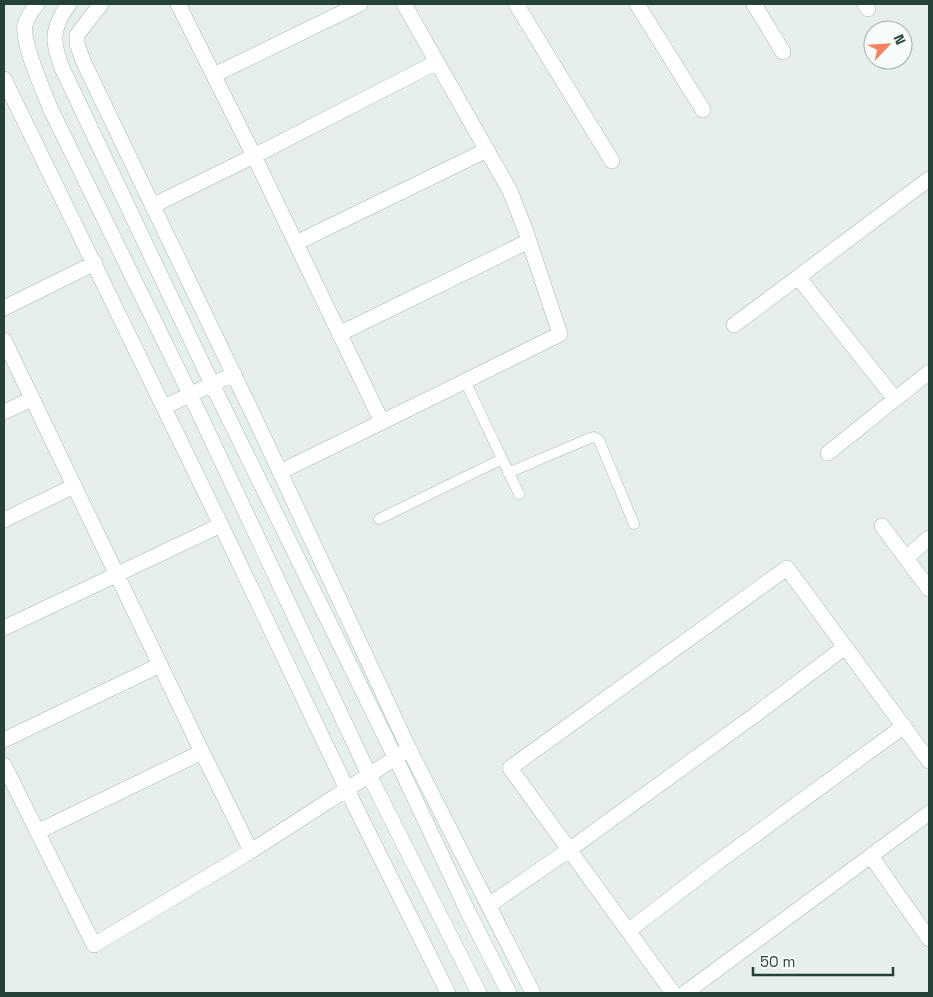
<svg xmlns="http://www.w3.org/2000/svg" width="933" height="997" font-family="'Space Grotesk',sans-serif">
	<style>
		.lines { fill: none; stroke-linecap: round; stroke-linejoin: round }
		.lane-casing { stroke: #a8b8b2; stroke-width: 11 }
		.street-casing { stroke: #a8b8b2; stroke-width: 16 }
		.lane { stroke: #fff; stroke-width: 10 }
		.street { stroke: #fff; stroke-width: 15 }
	</style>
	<rect width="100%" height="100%" fill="#e6efeb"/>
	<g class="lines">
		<!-- lane casing -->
		<g class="lane-casing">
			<path id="lane" d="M465 381 519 494
				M508 473 590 438 594 437 599 440 634 524
				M379 519 502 459"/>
		</g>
		<!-- street casing -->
		<g class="street-casing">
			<path id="street" d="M37 4C32 10 28 17 25 24 21 42 44 92 51 110L190 394 373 783 479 993
				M69 4C62 13 54 28 55 40 55 50 59 59 62 68L212 384 399 765 469 914 509 993
				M101 4 77 35V44L84 63 259 427 409 749 533 993
				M178 4 254 156 382 422
				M516 4 612 161
				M637 4 703 110
				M754 4 783 52
				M865 4 868 9
				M214 75 360 4
				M4 79 221 525 353 802 448 993
				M152 206 254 156 437 62
				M296 243 487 150
				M798 277 895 399
				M4 308 95 263
				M734 325 929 179
				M339 334 529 241
				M4 340 202 752 251 851
				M164 407 234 374
				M4 412 32 399
				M828 453 929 372
				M280 472 439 394 560 334 525 229 510 191 404 4
				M4 520 74 486
				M882 526 929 589
				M906 558 929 538
				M4 628 221 525
				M4 740 160 665
				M4 765 94 945 251 851 403 753
				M37 832 202 752
				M871 856 929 939
				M489 905 569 850 759 712 845 647
				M628 931 718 862 904 726
				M673 993 510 768 787 568 929 761
				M685 993 929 813"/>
		</g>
		<!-- lane -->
		<use href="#lane" class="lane"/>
		<!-- street -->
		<use href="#street" class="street"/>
	</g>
	<!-- border -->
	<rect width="933" height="997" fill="none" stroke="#24423a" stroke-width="10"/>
	<!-- north arrow -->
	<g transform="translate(888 45) rotate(65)"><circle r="24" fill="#f7fbf9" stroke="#a3b1ad"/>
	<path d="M0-4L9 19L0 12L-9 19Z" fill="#f4845f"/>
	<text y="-8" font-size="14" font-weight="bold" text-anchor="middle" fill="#24423a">N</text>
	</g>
	<!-- scale -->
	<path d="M753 967v8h140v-8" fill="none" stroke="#24423a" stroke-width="2.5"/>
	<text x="760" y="967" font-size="15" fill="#24423a" stroke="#f7fbf9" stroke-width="4" paint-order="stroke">50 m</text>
</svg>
